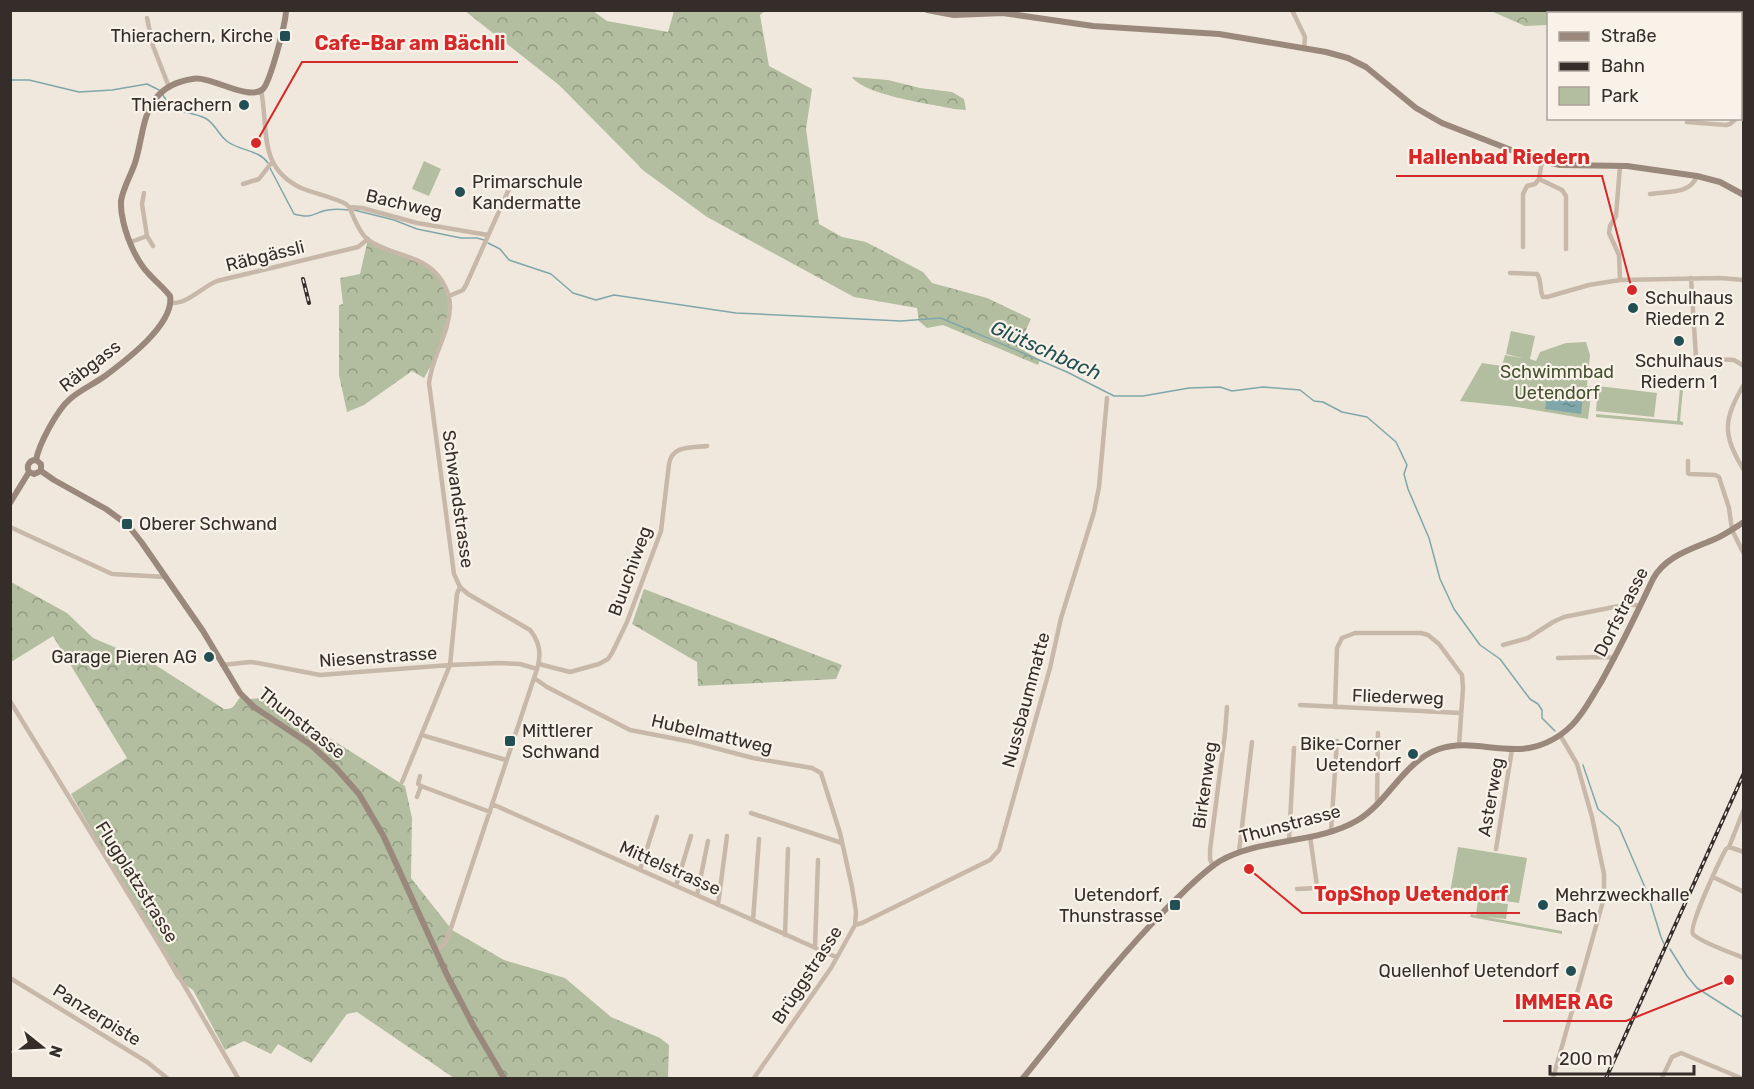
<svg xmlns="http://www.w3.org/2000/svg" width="1754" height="1089" font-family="Rubik,sans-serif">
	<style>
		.green { fill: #b2be9f }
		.forest { fill: url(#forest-crowns) }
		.water { fill: url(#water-ripples) }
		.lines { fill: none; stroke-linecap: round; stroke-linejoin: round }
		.stream { stroke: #7fa7ab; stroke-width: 1.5 }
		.street { stroke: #c7b8aa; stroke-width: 4.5 }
		.secondary { stroke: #9b887c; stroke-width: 6 }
		.rail-casing { stroke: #352d29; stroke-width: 4 }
		.rail { stroke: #f8f2e9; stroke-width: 1.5; stroke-dasharray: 4.5; stroke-linecap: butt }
		.poi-dot { fill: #224f53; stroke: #f8f2e9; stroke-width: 2 }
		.labels { text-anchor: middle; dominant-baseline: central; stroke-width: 4.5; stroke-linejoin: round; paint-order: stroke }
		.poi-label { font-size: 18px; fill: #352d29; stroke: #f8f2e9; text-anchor: end }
		.street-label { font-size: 18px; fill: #352d29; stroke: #f8f2e9 }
		.park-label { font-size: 18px; fill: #44512f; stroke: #f8f2e9 }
		.water-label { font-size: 20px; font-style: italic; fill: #224f53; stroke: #f8f2e9 }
		.leader { fill: none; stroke: #d62828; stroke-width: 2 }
		.callout-dot { fill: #d62828; stroke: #f8f2e9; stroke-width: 2 }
		.callout-label { font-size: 20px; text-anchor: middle; font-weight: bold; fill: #d62828; stroke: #f8f2e9; stroke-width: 4.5; stroke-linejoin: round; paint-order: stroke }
	</style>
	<defs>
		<pattern id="forest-crowns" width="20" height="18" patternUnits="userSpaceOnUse" patternTransform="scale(1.5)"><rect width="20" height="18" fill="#b2be9f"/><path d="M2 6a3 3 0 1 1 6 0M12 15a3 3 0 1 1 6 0" fill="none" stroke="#929b82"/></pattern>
		<pattern id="water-ripples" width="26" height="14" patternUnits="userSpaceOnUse" patternTransform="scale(1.5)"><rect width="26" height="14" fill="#7fa7ab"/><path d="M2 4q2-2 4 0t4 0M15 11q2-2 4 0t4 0" fill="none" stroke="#69888b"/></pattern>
	</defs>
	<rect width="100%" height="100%" fill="#f0e8dd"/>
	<!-- green -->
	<path class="green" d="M424 161 441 169 429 196 412 189Z
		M1511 331 1535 336 1530 359 1536 361 1540 352 1566 343 1586 342 1590 355 1587 386 1592 387 1588 419 1517 407 1460 401 1482 363 1502 366 1505 355 1522 358 1506 354Z
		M1598 386 1657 393 1654 417 1596 411Z
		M1680 388 1683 389 1680 421 1683 422V425L1596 417V414L1677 421Z
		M1458 847 1527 858 1519 903 1450 893Z
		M1478 900 1508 904 1506 919 1487 917 1562 931V934L1470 917 1471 914 1476 915Z"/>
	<!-- forest -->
	<path class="forest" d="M465 11H593L607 21 668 32 674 11H765L760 15 769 66 812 89 806 129 819 224 842 237 866 242 923 272 932 283 987 298 1031 319 1018 347 1040 360 1038 365 943 325 927 328 919 321 917 308 854 297 707 217 644 171 559 85Z
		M1491 11H1715L1714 14H1548V25L1525 26Z
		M852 77 888 80 920 88 952 92 964 99 966 110 954 109C931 104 864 95 852 77Z
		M368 239 430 267 444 283 450 309 435 358 424 378 412 371 364 405 347 412 339 375V305L343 304 340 278 360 274Z
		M11 582 67 613 93 638 154 664 224 709C234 710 235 704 240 697L245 700 265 697 405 786 412 818 411 878 452 930 504 960 565 978 611 1017 660 1038 669 1045 668 1078H454L357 1012 347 1014 311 1063 278 1044 271 1054 244 1041 225 1050 193 990 177 979 71 794 127 758 53 636 11 662Z
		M644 589 842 665 836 679 698 686 697 662 632 624Z"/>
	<!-- water -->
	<path class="water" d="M1548 391 1583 396 1581 414 1545 409Z"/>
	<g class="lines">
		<!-- stream -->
		<path class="stream" d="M10 80H29L79 92 112 90 147 84 159 90
			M163 95 170 107C181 112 194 113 205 118 215 123 219 136 228 142 241 151 259 150 268 163
			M270 168 294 214C309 218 310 216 323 211 330 209 340 209 348 210
			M354 210 394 220 417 229 461 238H477L484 240
			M488 243 500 249 509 260 551 274 573 293 596 300 614 295 736 313 901 321 941 318 1067 372 1114 396H1143L1189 388 1220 387 1232 391 1263 387 1300 390 1314 401 1323 402 1342 412 1367 417 1396 442 1407 465 1404 474 1408 489 1429 538 1440 579 1454 609 1480 645 1500 659 1530 699 1538 704 1542 710V718L1555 731
			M1583 765 1598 809 1619 827 1647 892 1661 937 1664 944
			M1670 949 1687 976 1697 988 1744 1018"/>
		<!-- street -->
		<path class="street" d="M1292 10 1305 37 1304 49
			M147 18 153 46 169 87
			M261 90C269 129 257 167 301 188 316 194 332 197 346 204L349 207C354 217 358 231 367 239 390 257 425 253 442 281 447 289 450 298 450 307 449 334 432 356 429 383L454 574 460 587 468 594 530 630C540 642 542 654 537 669L451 928 445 943 436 952
			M1740 115 1744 113
			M1687 122 1726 125 1730 124 1737 118
			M1620 166 1616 216 1610 226 1609 233 1619 255 1620 280
			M1539 179 1562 190 1566 196V249
			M243 184 259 179 272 162
			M1650 194C1666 191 1690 195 1697 176
			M349 207 362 208 417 223 488 235
			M147 236 153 246
			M131 242 147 236 142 204 144 193
			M1523 247V194L1527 186 1535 184 1539 179 1542 161
			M1510 273 1537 274C1542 280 1539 289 1543 297H1547L1589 285 1620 280 1720 278 1744 280
			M1691 278 1696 358 1734 360 1744 366
			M449 296 463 290 466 285 509 189
			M171 303C188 304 202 287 217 281L358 247 368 239
			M1744 384C1724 419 1721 434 1744 470
			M1688 461V473L1689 474 1715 475 1719 477 1729 508 1732 530 1744 554
			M10 527 112 574 166 577
			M1503 645 1528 638 1553 622 1564 617 1629 604 1640 606
			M1558 658 1604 657 1615 658
			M539 664 570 672 599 664 608 659 612 653 627 622 661 531 669 464C672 445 691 448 707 446
			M222 665 250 662 258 663 320 675 450 665 499 663 520 664 537 669
			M534 678 547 687 630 730 692 742 753 758 812 768 821 773 840 833 852 887 856 912 855 925 831 968 754 1078
			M10 701 177 973 238 1078
			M1300 705 1461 713
			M1335 707 1337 648 1342 638 1355 633H1421L1428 635 1439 644 1462 675 1463 688 1459 745
			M425 736 506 760
			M420 776 418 784 421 786 490 812
			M402 782 450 665 457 594 460 587
			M417 797 421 786
			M492 804 836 957
			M1377 805 1378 733
			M1744 809 1729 847 1726 849C1720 860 1688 927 1693 934 1698 941 1734 954 1744 958
			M751 813 842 843
			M1331 831 1337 741
			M1289 840 1294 748
			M1729 847 1744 852
			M1496 849 1512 749
			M1239 852 1252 742
			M1213 866 1210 859V850L1225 733 1227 707
			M640 870 657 817
			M1713 877 1744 892
			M676 886 691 836
			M1297 889 1317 888V886L1310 836
			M697 895 708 841
			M718 905 727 836
			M753 920 759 839
			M855 925 862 923 990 860 999 850 1050 668 1061 618 1094 512 1099 487 1107 398
			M785 935 788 849
			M815 948 818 860
			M10 978 147 1062 167 1078
			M1553 1078 1602 905 1604 892V874L1592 817 1577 764 1560 735
			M1662 1078 1672 1057 1681 1053 1741 1078"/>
		<!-- secondary -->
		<path class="secondary" d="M927 10 954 15 1003 13 1093 26 1219 34 1326 52 1348 58 1366 67 1416 108 1442 123 1524 155 1542 161 1560 165 1627 166 1697 176 1720 182 1744 195
			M36 460C39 444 57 410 70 399 80 390 94 384 105 376 125 361 175 324 170 296 164 288 155 281 148 273 135 259 125 234 122 215 121 211 121 206 121 201 123 188 131 175 135 163 142 142 142 115 156 98 165 87 179 81 192 79 211 75 248 102 263 89 270 82 286 23 286 10
			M41 471 54 480 106 509 128 525 142 543 203 631 240 693 254 707 311 745 336 768 359 794 383 835 447 975 474 1027 504 1078
			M29 472 34 474 41 471V464L36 460
			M29 472C26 466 29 460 36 460
			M10 503 29 472
			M1023 1078C1070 1020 1116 959 1169 906 1185 891 1201 873 1220 861 1262 837 1316 845 1358 820 1389 801 1404 761 1439 749 1468 739 1499 753 1529 748 1545 745 1560 737 1572 725 1584 713 1591 698 1600 684 1619 650 1636 615 1653 579 1665 556 1692 549 1715 539 1725 535 1734 528 1744 522"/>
		<!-- rail casing -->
		<g class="rail-casing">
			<path id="rail" d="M303 279 309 303
				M1606 1078 1744 773"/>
		</g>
		<!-- rail -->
		<use href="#rail" class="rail"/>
	</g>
	<!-- markers -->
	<g class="poi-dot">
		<rect x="279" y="30" width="12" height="12" rx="3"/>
		<circle cx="244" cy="105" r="6"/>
		<circle cx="460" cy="192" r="6"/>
		<circle cx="1633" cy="308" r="6"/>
		<circle cx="1679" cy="341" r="6"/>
		<rect x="121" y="518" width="12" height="12" rx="3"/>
		<circle cx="209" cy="657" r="6"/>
		<rect x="504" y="735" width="12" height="12" rx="3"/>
		<circle cx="1413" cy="754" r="6"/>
		<rect x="1169" y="899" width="12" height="12" rx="3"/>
		<circle cx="1543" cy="905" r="6"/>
		<circle cx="1571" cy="971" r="6"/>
	</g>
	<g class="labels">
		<!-- poi labels -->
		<g class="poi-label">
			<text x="273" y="36">Thierachern, Kirche</text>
			<text x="232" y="105">Thierachern</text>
			<text x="472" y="182" text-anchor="start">Primarschule<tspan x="472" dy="21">Kandermatte</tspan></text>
			<text x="1645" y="298" text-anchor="start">Schulhaus<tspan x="1645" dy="21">Riedern 2</tspan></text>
			<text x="1679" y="361" text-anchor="middle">Schulhaus<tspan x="1679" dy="21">Riedern 1</tspan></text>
			<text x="139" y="524" text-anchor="start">Oberer Schwand</text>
			<text x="197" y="657">Garage Pieren AG</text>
			<text x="522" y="731" text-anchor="start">Mittlerer<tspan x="522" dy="21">Schwand</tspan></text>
			<text x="1401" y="744">Bike-Corner<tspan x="1401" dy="21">Uetendorf</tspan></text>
			<text x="1163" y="895">Uetendorf,<tspan x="1163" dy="21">Thunstrasse</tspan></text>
			<text x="1555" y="895" text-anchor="start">Mehrzweckhalle<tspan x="1555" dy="21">Bach</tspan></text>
			<text x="1559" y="971">Quellenhof Uetendorf</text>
		</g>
		<!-- street labels -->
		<g class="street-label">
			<text transform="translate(404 204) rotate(13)">Bachweg</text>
			<text transform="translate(265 256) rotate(-14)">Räbgässli</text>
			<text transform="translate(90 366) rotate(-38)">Räbgass</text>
			<text transform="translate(458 499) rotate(82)">Schwandstrasse</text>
			<text transform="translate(630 571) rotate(-70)">Buuchiweg</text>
			<text transform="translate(1621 612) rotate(-63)">Dorfstrasse</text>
			<text transform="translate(378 657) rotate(-4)">Niesenstrasse</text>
			<text transform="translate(1398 697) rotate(2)">Fliederweg</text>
			<text transform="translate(1026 700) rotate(-75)">Nussbaummatte</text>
			<text transform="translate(302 723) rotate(38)">Thunstrasse</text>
			<text transform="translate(712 734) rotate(13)">Hubelmattweg</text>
			<text transform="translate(1205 785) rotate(-82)">Birkenweg</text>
			<text transform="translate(1491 797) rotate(-80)">Asterweg</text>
			<text transform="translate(1290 824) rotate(-15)">Thunstrasse</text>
			<text transform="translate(670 868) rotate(24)">Mittelstrasse</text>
			<text transform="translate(137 882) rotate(58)">Flugplatzstrasse</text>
			<text transform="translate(807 975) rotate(-57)">Brüggstrasse</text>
			<text transform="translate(97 1015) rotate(32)">Panzerpiste</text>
		</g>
		<!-- park labels -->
		<g class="park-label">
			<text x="1557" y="372">Schwimmbad<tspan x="1557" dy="21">Uetendorf</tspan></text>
		</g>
		<!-- water labels -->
		<g class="water-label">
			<text transform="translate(1046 350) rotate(24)">Glütschbach</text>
		</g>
	</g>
	<!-- callouts -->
	<path class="leader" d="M256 143L302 62H518M1632 290L1602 176H1396M1249 869L1302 913H1520M1729 980L1626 1021H1503"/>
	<g class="callout-dot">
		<circle cx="256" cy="143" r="6"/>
		<circle cx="1632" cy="290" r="6"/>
		<circle cx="1249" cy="869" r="6"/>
		<circle cx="1729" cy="980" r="6"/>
	</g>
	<g class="callout-label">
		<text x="410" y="50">Cafe-Bar am Bächli</text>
		<text x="1499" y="164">Hallenbad Riedern</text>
		<text x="1411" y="901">TopShop Uetendorf</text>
		<text x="1564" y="1009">IMMER AG</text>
	</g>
	<!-- border -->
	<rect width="1754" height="1089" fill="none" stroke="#352d29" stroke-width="24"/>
	<!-- legend -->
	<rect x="1547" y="12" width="195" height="108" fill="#f8f2e9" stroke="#aaa39c" stroke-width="1.5"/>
	<rect x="1559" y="32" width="30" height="9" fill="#9b887c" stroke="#aaa39c" stroke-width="1.5"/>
	<text x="1601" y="42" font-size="18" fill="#352d29">Straße</text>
	<rect x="1559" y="62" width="30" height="9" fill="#352d29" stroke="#aaa39c" stroke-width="1.5"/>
	<text x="1601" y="72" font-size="18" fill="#352d29">Bahn</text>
	<rect x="1559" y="87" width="30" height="18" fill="#b2be9f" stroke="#aaa39c" stroke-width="1.5"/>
	<text x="1601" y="102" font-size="18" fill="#352d29">Park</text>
	<!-- north arrow -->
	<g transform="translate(42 1047) rotate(108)" stroke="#f8f2e9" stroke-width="4.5" paint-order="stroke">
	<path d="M0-4.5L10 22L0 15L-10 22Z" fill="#352d29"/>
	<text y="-9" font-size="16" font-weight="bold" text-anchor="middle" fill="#352d29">N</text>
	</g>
	<!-- scale -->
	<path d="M1550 1065v9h144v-9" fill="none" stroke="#352d29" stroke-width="3"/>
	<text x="1559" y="1065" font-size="18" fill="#352d29" stroke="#f8f2e9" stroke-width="4.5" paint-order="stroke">200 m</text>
</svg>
